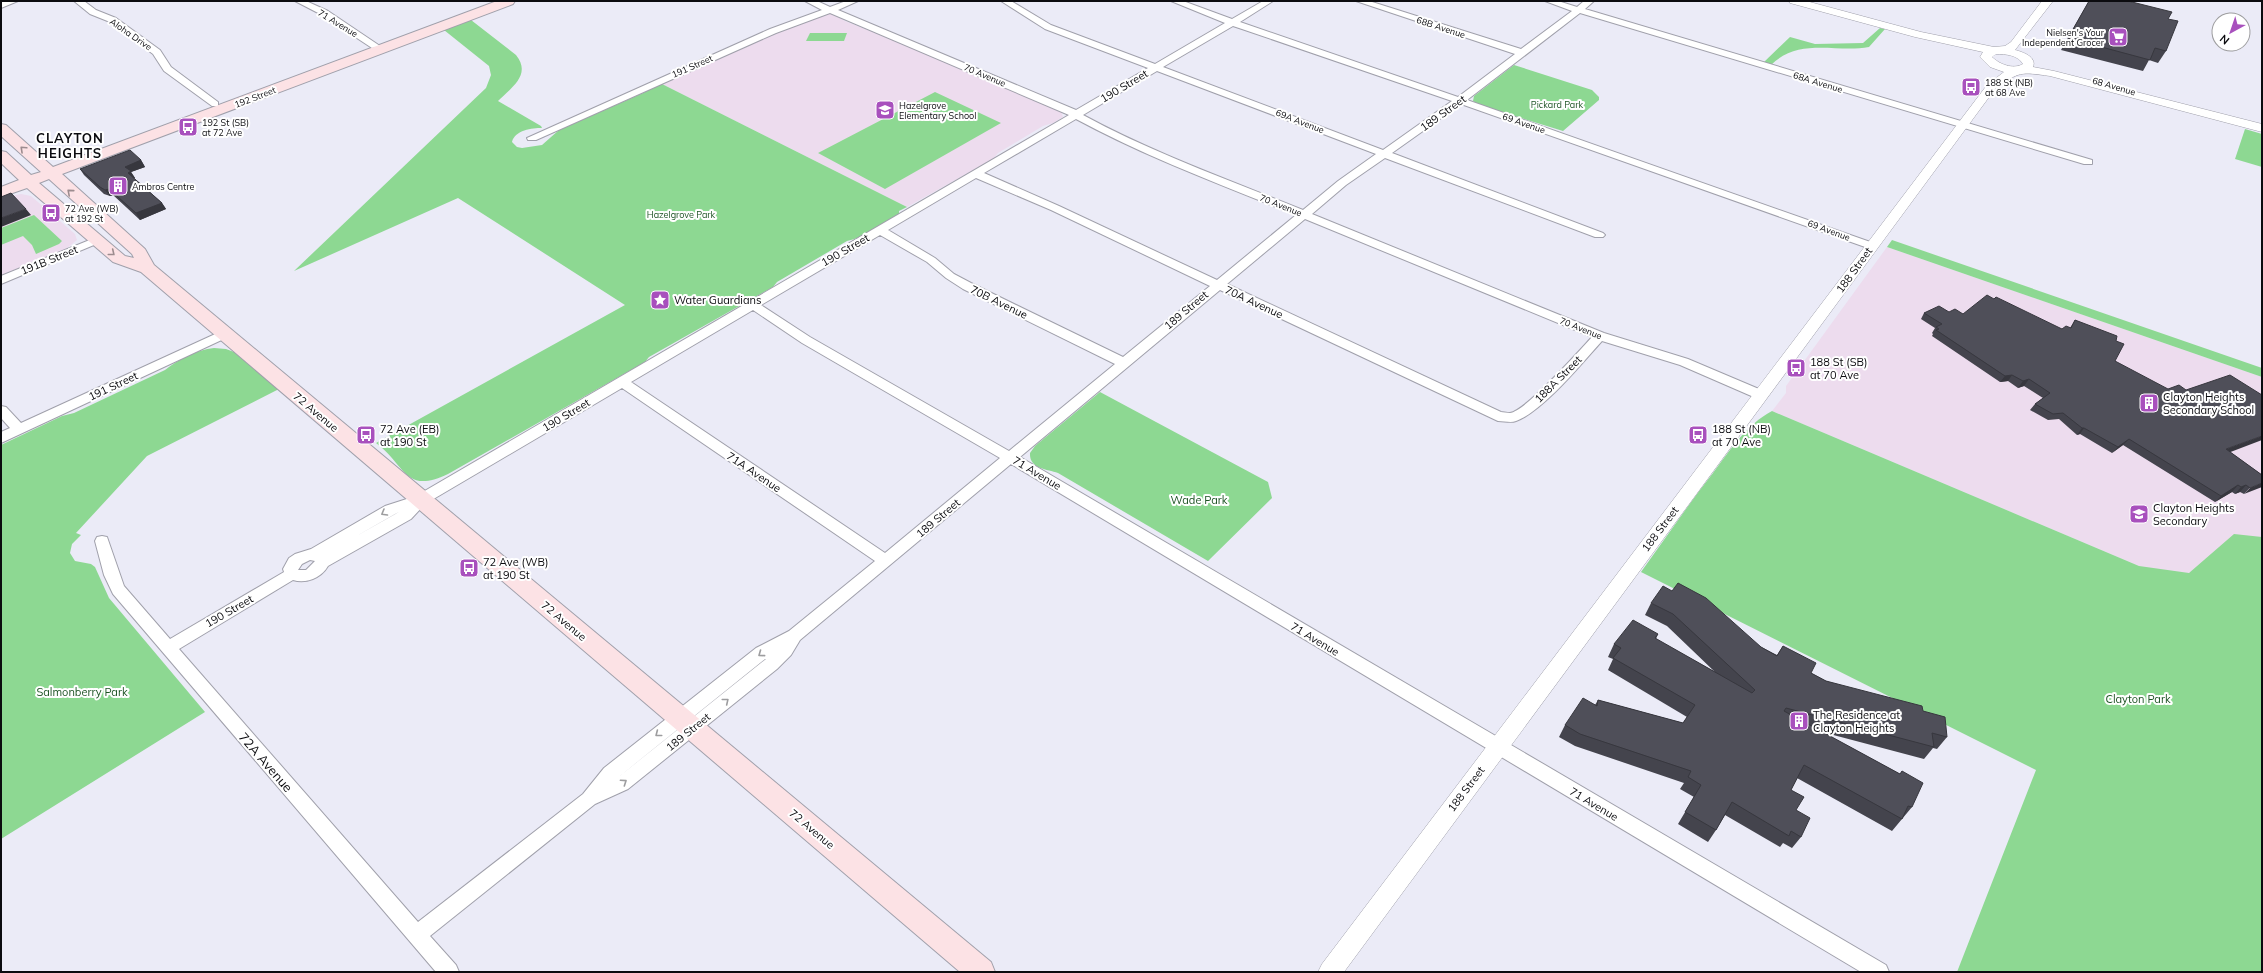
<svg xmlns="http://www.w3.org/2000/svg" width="2263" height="973" font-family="Mulish,sans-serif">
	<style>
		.education { fill: #eddcee }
		.green { fill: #8dd892 }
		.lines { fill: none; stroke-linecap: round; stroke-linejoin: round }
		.minor-casing { stroke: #a0a0ab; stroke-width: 2 }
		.tertiary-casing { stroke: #a0a0ab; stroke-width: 1 }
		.secondary-casing { stroke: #a0a0ab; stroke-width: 2 }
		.minor { fill: #fff; fill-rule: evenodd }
		.tertiary { fill: #fff; fill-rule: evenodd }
		.secondary { fill: #fce2e5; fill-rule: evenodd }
		.wall { fill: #44444d }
		.shaded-wall { fill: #37373e }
		.building { fill: #4f4f59; stroke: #37373e }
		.oneway { stroke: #9c8c8f }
		.oneway2 { stroke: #9d9d9f }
		.labels { text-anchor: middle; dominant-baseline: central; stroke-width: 4; stroke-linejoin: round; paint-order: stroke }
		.far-street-label { font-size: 9px; fill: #0b0b0f; stroke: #fff }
		.far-poi-label { font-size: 9px; fill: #0b0b0f; stroke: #fff; text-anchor: start }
		.far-park-label { font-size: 9px; fill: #1c5223; stroke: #fff }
		.street-label { font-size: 11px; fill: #0b0b0f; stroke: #fff }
		.poi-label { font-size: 11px; fill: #0b0b0f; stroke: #fff; text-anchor: start }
		.park-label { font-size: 11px; fill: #1c5223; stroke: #fff }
		.far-district-label { font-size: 13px; font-weight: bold; letter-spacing: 1px; fill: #0b0b0f; stroke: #fff }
		.near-street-label { font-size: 13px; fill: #0b0b0f; stroke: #fff }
	</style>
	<rect width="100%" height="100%" fill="#ebebf7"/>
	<!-- education -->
	<path class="education" d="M824 14H834L845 21 928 54 964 71 1061 111 1063 117 1053 123 1043 126 998 153 993 159 907 207 660 83 699 68 788 27Z
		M21 194 31 196 75 234 77 240 66 249 1 275V198Z
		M1887 247 2262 377V618L1772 411 1786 393V386Z"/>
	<!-- green -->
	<path class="green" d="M471 20 516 55C532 75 511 88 498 101L541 126 542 128C532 128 515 130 512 142L517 147 522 148 542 145 559 130 643 93 660 83 907 207 899 211V214C883 223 865 238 847 241L777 282 773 287 649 357 645 362 448 474C404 495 406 465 376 443L625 305 458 198 294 271 486 88 491 75 489 66 444 30Z
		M1880 28 1885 29 1869 47C1836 53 1799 37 1771 65L1764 62 1790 37 1815 44 1863 43Z
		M810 33H847L844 41H806Z
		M1514 65 1592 90 1599 97V100L1563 131 1479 105 1473 101 1474 96Z
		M935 92 1001 123 885 189 818 153Z
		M2245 129 2262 134V167L2235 159Z
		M34 215 62 241 59 244 36 254 32 245 23 236 1 245V228Z
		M1892 240 2262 368V377L1887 247Z
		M214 348 226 349 234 352 279 389 147 456 76 533 81 535 72 544 70 553 75 561 91 564 95 567 109 598 205 712 1 839V445L62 416 74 413 165 370C179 359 196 350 214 348Z
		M1100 392 1268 482 1272 498 1208 561 1058 473C1047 469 1029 469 1030 453L1035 446Z
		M1772 411 2139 566 2189 573 2234 534 2262 537V972H1957L2036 770 1641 572C1665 539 1688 505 1713 473 1731 449 1746 425 1772 411Z"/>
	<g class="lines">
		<!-- minor casing -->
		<g class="minor-casing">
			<path id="minor" d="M5 1H18L1 8V2Z
				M74 1H84L96 10 116 18 160 50 171 67 218 102V106H212L164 71 153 54 110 22 90 14Z
				M295 1H306L328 11 380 46 372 48 322 15Z
				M805 1H817L830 7 846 1H858L838 10 1076 110 1148 68 1045 29 1001 1H1011L1051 25 1155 64 1225 23 1171 1H1183L1232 19 1263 1H1273L1240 22 1458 97 1515 54 1356 1H1369L1521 49 1572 11 1545 1H1558L1577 7 1584 1H1594L1585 9 2092 160V164H2084L1580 13 1467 100 1876 244 1878 246 1876 248H1868L1461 104 1392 153 1603 233 1605 235 1603 237H1595L1385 158 1346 185 1312 214 1604 333 1688 359 1766 392 1768 395 1766 398H1756L1680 365 1602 341C1583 362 1542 412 1516 421 1511 423 1504 421 1498 421L1220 290 1020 457 1886 965 1889 972H1861L1011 464 800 640 791 655 777 669 628 789 595 804 430 936 456 965 459 972H436L113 594 104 575 95 541 97 537 102 536 107 537 124 586 170 639 284 572 283 569 289 558 295 554 311 549 385 506 416 496 1069 115 830 13 776 33 536 140H528L527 138 770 29 822 10ZM1233 26 1242 29 1452 101 1383 150 1163 67ZM1157 71 1376 154 1338 181 1303 210C1229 180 1153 153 1083 115ZM1076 119C1146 157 1222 185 1296 215L1217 280 1059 206 984 173ZM976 178 1051 210 1210 286 1123 357 971 283 954 274 935 258 888 230ZM1305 219 1592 337C1579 351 1526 411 1510 413 1507 413 1503 412 1501 412L1227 284ZM880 235 927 262 946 278 963 289 1115 364 1009 451 810 337 761 305ZM753 310 802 343 1000 458 885 553 631 382ZM622 388 875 561 789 631 756 648 604 768 583 794 418 922 179 649 293 580C306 584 321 578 328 566L411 519 425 504ZM399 512 353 538 395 514ZM310 560 315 561 306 570H298L302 564ZM765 659 616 779 766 659Z
				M97 237 103 240 101 242 1 284V276Z
				M224 330 230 334 228 337 1 443V432L10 428 1 418V406L6 407 21 423Z"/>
		</g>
		<!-- tertiary casing -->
		<g class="tertiary-casing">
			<path id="tertiary" d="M1789 1H1806L1921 32 1994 47 2005 46 2011 42 2042 1H2053L2015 50C2023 52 2037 57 2033 67L2054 71 2262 124V132L2050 76C2020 72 2020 71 1995 89L1344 972H1318L1322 964 1987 85 2004 72 1990 67 1980 57 1983 52 1915 37 1790 3ZM1996 54C2006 54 2018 55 2023 64 2013 70 1999 64 1992 57Z"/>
		</g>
		<!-- secondary casing -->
		<g class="secondary-casing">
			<path id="secondary" d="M497 1H515L513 4 62 174 145 249 154 265 991 962 995 972H960L141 272 113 262 27 188 1 197V187L19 180 1 163V151L6 152 31 175 41 172 1 136V124L6 125 53 167ZM49 179 132 254 134 258 125 256 39 183Z"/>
		</g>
		<!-- minor -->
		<use href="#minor" class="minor"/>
		<!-- tertiary -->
		<use href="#tertiary" class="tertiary"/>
		<!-- secondary -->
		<use href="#secondary" class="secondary"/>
	</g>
	<!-- wall -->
	<path class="wall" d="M2089 1 2168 19 2166 51 2158 63 2149 60 2143 71 2061 50Z
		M141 160 145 167 131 172 135 178H134L162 203 166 209 140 220 113 195 110 196 104 194 84 175 80 169Z
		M1949 312 1963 314 2062 329 2070 328 2075 320 2116 341 2115 361 2230 452 2262 475 2244 494 2240 492 2235 494 2232 492 2215 502 2123 445 2112 453 2080 434 2077 435 2059 419 2048 420 2030 410 2035 404 2043 398 2024 386 2018 388 2008 381 2000 382 1932 336 1933 334 1932 333 1935 328 1921 319 1924 313Z
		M1651 603 1761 647 1777 655 1783 646 1811 673 1826 681 1923 711 1947 737 1937 749 1933 748 1924 759 1822 732 1900 774 1902 771 1912 807 1892 831 1797 778 1791 790 1796 810 1801 837 1792 848 1783 843 1780 847 1725 815 1716 830 1708 842 1678 824 1694 797 1680 789 1684 783 1575 746 1559 737 1565 725 1595 705 1598 700 1683 723 1687 717 1608 670 1613 659 1608 657 1614 644 1658 634 1656 639 1715 672 1667 626 1645 615Z"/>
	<!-- shaded-wall -->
	<path class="shaded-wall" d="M141 160 145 167 131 172 135 178 132 179 128 173 125 167Z
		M109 189 113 195 110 196 105 190Z
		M162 203 166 209 140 220 136 213Z
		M26 209 31 215 1 227V218Z
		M2012 375 2008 381 2000 382 2005 376Z
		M2029 379 2024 386 2018 388 2023 381Z
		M2082 428H2084L2080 434 2077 435Z
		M2262 436V440L2220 456 2226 449Z
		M2129 439 2123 445 2112 453 2118 447Z
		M2262 483V487L2244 494 2250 488Z
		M2238 485 2232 492 2215 502 2221 496Z
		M2246 485 2240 492 2235 494 2241 487Z"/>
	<!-- building -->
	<path class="building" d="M2089 1H2128L2172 12 2168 19 2178 21 2166 51 2155 48 2150 60 2068 38Z
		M130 150 141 160 125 167 131 171 128 173 162 203 136 213 109 189 105 190 100 187 80 169Z
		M11 193 26 209 1 218V197Z
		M1987 295 1994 299 1996 297 2062 329 2066 326 2071 328 2075 320 2117 336 2116 341 2124 344 2115 361 2168 389 2179 385 2186 390 2230 375 2262 395V436L2226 449 2262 475V483L2250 488 2246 485 2241 487 2238 485 2221 496 2129 439 2118 447 2084 428H2082L2063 413 2053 414 2035 404 2050 393 2029 379 2023 381 2012 375 2005 376 1936 330 1939 329 1936 327 1942 324 1924 313 1939 306 1949 312 1955 309 1963 314Z
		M1678 583 1706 598 1761 647 1777 656 1783 646 1816 663 1811 673 1826 681 1922 706 1923 711 1945 717 1947 737 1932 733 1934 747 1786 708 1784 711 1900 774 1902 771 1923 783 1912 807 1908 806 1902 819 1804 765 1791 790 1804 797 1796 810 1810 818 1801 837 1791 831 1789 836 1732 802 1716 830 1685 812 1701 785 1688 777 1691 771 1580 734 1565 725 1583 698 1597 706 1598 700 1683 723 1695 705 1613 658 1621 648 1614 644 1633 620 1658 634 1655 638 1752 693 1755 690 1673 614 1651 603 1663 586 1672 591Z"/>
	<!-- one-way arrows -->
	<defs><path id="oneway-chevron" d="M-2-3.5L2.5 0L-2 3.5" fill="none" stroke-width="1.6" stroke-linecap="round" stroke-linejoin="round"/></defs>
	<g class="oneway">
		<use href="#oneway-chevron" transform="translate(23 149) rotate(-137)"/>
		<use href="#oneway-chevron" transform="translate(70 192) rotate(-139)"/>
		<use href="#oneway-chevron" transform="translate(112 253) rotate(39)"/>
	</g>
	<g class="oneway2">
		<use href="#oneway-chevron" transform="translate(384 513) rotate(150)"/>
		<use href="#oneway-chevron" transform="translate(761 654) rotate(144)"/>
		<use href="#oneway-chevron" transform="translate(726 701) rotate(-39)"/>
		<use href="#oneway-chevron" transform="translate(658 734) rotate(142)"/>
		<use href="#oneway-chevron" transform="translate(624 782) rotate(-34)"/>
	</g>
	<!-- icons -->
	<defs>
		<g id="supermarket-square" transform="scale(1)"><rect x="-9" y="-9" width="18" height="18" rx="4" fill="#a850bd" stroke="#fff"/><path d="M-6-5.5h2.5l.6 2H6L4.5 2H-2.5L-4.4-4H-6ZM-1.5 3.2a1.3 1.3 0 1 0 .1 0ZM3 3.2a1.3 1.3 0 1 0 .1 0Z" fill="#fff"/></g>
		<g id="bus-square" transform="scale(1)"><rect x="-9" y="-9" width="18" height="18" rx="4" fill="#a850bd" stroke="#fff"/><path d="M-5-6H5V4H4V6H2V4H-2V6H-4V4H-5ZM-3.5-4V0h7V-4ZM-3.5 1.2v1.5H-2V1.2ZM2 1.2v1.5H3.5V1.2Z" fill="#fff"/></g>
		<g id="school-square" transform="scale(1)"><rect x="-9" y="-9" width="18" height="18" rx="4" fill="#a850bd" stroke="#fff"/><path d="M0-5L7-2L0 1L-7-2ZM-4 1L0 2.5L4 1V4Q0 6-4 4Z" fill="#fff"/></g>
		<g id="building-square" transform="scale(1)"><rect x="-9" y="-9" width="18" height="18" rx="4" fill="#a850bd" stroke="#fff"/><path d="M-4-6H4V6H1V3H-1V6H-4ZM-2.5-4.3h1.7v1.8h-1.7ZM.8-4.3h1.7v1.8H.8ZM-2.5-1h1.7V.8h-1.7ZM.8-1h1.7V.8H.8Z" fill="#fff"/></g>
		<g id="sight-square" transform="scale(1)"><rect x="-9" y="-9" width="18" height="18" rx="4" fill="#a850bd" stroke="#fff"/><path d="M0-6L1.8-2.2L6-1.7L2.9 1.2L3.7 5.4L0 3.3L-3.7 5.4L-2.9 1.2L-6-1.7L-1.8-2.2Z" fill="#fff"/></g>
	</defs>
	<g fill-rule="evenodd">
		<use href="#supermarket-square" x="2118" y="37"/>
		<use href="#bus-square" x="1971" y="87"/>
		<use href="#school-square" x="885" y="110"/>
		<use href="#bus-square" x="188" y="127"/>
		<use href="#building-square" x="118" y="186"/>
		<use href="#bus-square" x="51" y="213"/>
		<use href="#sight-square" x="660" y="300"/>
		<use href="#bus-square" x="1796" y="368"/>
		<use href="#building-square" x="2149" y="403"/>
		<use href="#bus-square" x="366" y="435"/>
		<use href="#bus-square" x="1698" y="435"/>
		<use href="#school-square" x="2139" y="514"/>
		<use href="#bus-square" x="469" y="568"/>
		<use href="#building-square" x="1799" y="721"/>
	</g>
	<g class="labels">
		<!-- far-street labels -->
		<g class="far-street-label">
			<text transform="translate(338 23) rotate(31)">71 Avenue</text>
			<text transform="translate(1441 27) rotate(18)">68B Avenue</text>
			<text transform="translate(131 34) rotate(35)">Aloha Drive</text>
			<text transform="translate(692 66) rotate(-24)">191 Street</text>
			<text transform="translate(985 75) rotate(23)">70 Avenue</text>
			<text transform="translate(1818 82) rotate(17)">68A Avenue</text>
			<text transform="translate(2114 86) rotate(16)">68 Avenue</text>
			<text transform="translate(255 97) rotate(-21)">192 Street</text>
			<text transform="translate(1300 121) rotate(21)">69A Avenue</text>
			<text transform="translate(1524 123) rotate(19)">69 Avenue</text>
			<text transform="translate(1281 205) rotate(22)">70 Avenue</text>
			<text transform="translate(1829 230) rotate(20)">69 Avenue</text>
			<text transform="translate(1581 328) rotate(22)">70 Avenue</text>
		</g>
		<!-- far-poi labels -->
		<g class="far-poi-label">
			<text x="2104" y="32" text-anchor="end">Nielsen's Your<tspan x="2104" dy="10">Independent Grocer</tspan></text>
			<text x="1985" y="82">188 St (NB)<tspan x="1985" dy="10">at 68 Ave</tspan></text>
			<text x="899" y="105">Hazelgrove<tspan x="899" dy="10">Elementary School</tspan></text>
			<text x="202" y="122">192 St (SB)<tspan x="202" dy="10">at 72 Ave</tspan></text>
			<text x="132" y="186">Ambros Centre</text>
			<text x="65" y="208">72 Ave (WB)<tspan x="65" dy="10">at 192 St</tspan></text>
		</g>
		<!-- far-park labels -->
		<g class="far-park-label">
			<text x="1557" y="104">Pickard Park</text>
			<text x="681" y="214">Hazelgrove Park</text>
		</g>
		<!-- street labels -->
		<g class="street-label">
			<text transform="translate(1124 86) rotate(-31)">190 Street</text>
			<text transform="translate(1443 113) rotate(-36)">189 Street</text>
			<text transform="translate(845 250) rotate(-30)">190 Street</text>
			<text transform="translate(49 260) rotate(-22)">191B Street</text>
			<text transform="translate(1854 270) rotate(-54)">188 Street</text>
			<text transform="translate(999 302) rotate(26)">70B Avenue</text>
			<text transform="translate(1254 302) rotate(25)">70A Avenue</text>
			<text transform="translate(1186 310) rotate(-40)">189 Street</text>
			<text transform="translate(1558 379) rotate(-45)">188A Street</text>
			<text transform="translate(113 386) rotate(-25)">191 Street</text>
			<text transform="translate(316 412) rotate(40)">72 Avenue</text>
			<text transform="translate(566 415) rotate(-31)">190 Street</text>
			<text transform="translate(754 472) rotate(34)">71A Avenue</text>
			<text transform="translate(1037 473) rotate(31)">71 Avenue</text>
			<text transform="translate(938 518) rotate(-40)">189 Street</text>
			<text transform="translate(1660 529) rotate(-53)">188 Street</text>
			<text transform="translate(229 611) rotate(-30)">190 Street</text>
			<text transform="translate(564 621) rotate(40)">72 Avenue</text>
			<text transform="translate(1315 639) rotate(31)">71 Avenue</text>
			<text transform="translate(688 732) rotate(-39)">189 Street</text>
			<text transform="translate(1466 789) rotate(-53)">188 Street</text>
			<text transform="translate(1594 804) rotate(31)">71 Avenue</text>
			<text transform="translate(812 829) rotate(40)">72 Avenue</text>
		</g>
		<!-- poi labels -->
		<g class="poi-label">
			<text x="674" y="300">Water Guardians</text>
			<text x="1810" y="362">188 St (SB)<tspan x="1810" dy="13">at 70 Ave</tspan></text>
			<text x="2163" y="397">Clayton Heights<tspan x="2163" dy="13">Secondary School</tspan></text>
			<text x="380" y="429">72 Ave (EB)<tspan x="380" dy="13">at 190 St</tspan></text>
			<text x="1712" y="429">188 St (NB)<tspan x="1712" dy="13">at 70 Ave</tspan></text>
			<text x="2153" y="508">Clayton Heights<tspan x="2153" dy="13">Secondary</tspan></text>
			<text x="483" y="562">72 Ave (WB)<tspan x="483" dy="13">at 190 St</tspan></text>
			<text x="1813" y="715">The Residence at<tspan x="1813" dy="13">Clayton Heights</tspan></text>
		</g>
		<!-- park labels -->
		<g class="park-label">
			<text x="1199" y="500">Wade Park</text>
			<text x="82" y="692">Salmonberry Park</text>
			<text x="2138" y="699">Clayton Park</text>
		</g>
		<!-- far-district labels -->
		<g class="far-district-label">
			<text x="70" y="138">CLAYTON<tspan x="70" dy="15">HEIGHTS</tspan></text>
		</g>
		<!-- near-street labels -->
		<g class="near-street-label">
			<text transform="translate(266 762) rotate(49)">72A Avenue</text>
		</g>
	</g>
	<!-- border -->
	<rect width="2263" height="973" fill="none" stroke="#0b0b0f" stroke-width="4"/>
	<!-- north arrow -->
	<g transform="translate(2231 32) rotate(220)"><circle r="19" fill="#ffffff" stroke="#9d9d9f"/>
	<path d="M0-3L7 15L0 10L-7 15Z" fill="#a850bd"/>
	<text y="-6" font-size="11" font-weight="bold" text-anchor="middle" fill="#0b0b0f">N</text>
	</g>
</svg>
